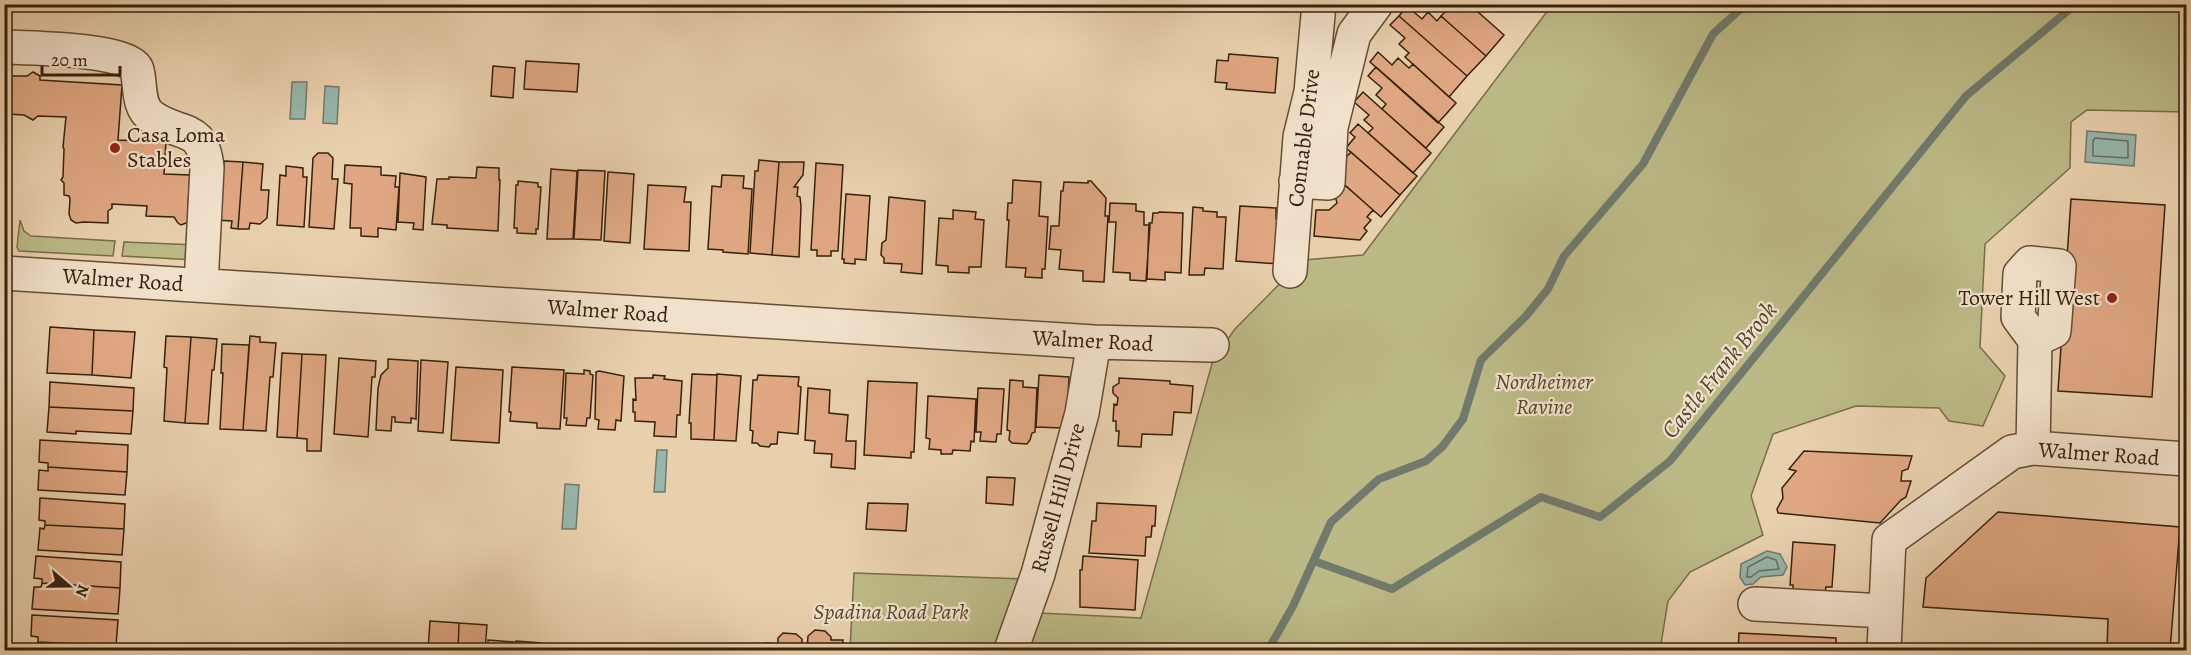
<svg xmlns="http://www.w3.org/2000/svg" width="2191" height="655" font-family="Alegreya,serif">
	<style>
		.green { fill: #bbb986; stroke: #796d49; stroke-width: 1.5 }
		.water { fill: #97b6ac; stroke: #717a6c; stroke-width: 1.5 }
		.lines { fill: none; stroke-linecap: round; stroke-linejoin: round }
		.shore { stroke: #676c5c; stroke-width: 1.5 }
		.stream { stroke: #717a6c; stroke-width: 8 }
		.building { fill: #dfa782; stroke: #37210c; stroke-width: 1.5 }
		.minor-casing { stroke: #644d34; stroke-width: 36 }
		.minor { stroke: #f1e0ca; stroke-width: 33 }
		.poi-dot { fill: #8f2418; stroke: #f1e0ca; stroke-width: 2 }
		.labels { text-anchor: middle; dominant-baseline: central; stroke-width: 4.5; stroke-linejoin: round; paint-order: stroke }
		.poi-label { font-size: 22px; fill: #37210c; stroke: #f1e0ca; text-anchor: start }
		.street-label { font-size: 22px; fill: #37210c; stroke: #f1e0ca }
		.park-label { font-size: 22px; font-style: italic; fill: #58472a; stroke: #f1e0ca }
		.water-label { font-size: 24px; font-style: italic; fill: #4f4634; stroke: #f1e0ca }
	</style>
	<rect width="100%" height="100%" fill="#e9d0ad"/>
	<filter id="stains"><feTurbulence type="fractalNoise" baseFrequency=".00333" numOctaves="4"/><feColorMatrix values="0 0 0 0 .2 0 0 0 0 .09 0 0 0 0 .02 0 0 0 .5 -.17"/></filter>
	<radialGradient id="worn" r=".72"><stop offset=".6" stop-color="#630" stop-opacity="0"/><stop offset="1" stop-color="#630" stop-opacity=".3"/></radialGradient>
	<!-- green -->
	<path class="green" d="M1552 5H2186V112L2087 110 2071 122 2070 168 1985 244 1980 347 2005 376 1983 426 1949 421 1939 408 1856 406 1773 434 1751 496 1763 535 1690 572 1668 601 1660 650H1027L1040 613 1141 618 1213 360 1235 329 1303 260 1363 255Z
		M20 220 24 231 31 236 115 241 113 256 19 251 17 247Z
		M124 242 197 245 196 260 122 256Z
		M854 573 1024 579 999 650H850Z"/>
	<!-- water -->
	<path class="water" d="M292 82H307L305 119H290Z
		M325 86 339 87 337 124 323 123Z
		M2087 131 2136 135 2134 166 2085 162Z
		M657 450H667L665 492H654Z
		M565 484 579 485 576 529H562Z
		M1767 551 1780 554 1787 567 1783 575 1761 577 1753 584 1745 585 1740 577 1741 564Z"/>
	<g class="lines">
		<!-- shore -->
		<path class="shore" d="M2095 138 2128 141V158L2093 156V141Z
			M1767 557 1776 560 1779 569 1759 571 1751 577H1747L1748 567Z"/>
		<!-- stream -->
		<path class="stream" d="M1314 561 1392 589 1541 497 1600 517 1670 461 1966 96 2076 4
			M1268 650 1293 606 1331 522 1379 479 1426 461 1442 447 1463 419 1481 360 1526 316 1548 289 1564 256 1643 164 1713 34 1746 4"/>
	</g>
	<!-- building -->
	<path class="building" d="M1238 4H1288V10L1238 6Z
		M1436 4H1469L1504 35 1486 56 1441 16 1445 12Z
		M1407 6 1422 19 1428 12 1437 21 1441 16 1486 56 1467 76 1399 16Z
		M1399 16 1467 76 1449 97 1405 57 1409 53 1399 44 1405 38 1390 25Z
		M1378 52 1392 65 1398 58 1409 68 1413 64 1456 103 1438 123 1370 62Z
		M1229 54 1278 58 1275 93 1226 89 1227 83 1215 82 1217 60 1228 61Z
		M526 61 579 64 577 92 524 89Z
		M493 66 515 68 513 98 491 96Z
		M1376 67 1444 127 1426 148 1382 109 1386 104 1376 95 1382 88 1368 76Z
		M4 70 10 76H27L33 72 40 76V80L122 85 118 140 166 142 164 174 190 175 188 207 191 210 189 222 181 225 178 223 174 217 146 216 147 206 112 204V208L108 211V223L84 222 76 223 71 220 69 214 70 199 69 196 64 195V183L61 180 63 177 64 149 63 147 66 117 38 116 33 120 24 115 8 114 4 118Z
		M1363 92 1431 153 1413 173 1368 133 1373 128 1364 120 1369 115 1354 102Z
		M1358 124 1417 176 1400 195 1346 148 1355 137 1350 133Z
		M1351 152 1400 195 1381 217 1331 173Z
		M318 153H328L333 158 332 179H338L334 229 309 227 313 158Z
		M759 160 779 162 772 255 750 253 755 171H758Z
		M224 161 243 162 238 229 231 228 232 221 216 220 222 189Z
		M243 162 263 164 261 190H269L267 218 260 224 250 223 249 229H238Z
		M779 162H804L803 175 794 187H798L797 196 800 197 801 207 799 257 772 255Z
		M816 163 843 165 838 251H831V256H817V250H811Z
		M345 165 381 167V175L396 176 395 187H399L396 230 378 228V237L361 236V228H350L352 184 344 183Z
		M286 166 303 168V177H307L304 227 277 225 280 175 286 176Z
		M477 167 499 168V180H500L498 231 447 228V225L432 224 437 179H449V177L476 178Z
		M551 169 577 171 573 239H547Z
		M578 170 605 171 601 240 574 239Z
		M608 172 634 174 630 243 604 241Z
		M400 173 426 177 423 230 413 229 414 223 398 222Z
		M722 175 744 176 743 188 752 189 748 254 723 252V250L708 249 712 186 721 187Z
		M1013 180 1041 182 1039 216 1048 217 1045 269H1042V278L1025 277 1026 268 1006 267 1009 220H1007L1008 203H1012Z
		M518 181 538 183V187H541L538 229H536V234L517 233V228H514L516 185H518Z
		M1088 181H1091L1106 198 1105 216H1108L1104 282 1083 281V271L1059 269 1061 250 1049 249 1051 226H1059L1061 191H1063L1064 182 1088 183Z
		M648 185 686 187 684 202H691L689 251 644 249Z
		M1345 185 1373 210 1367 217 1371 220 1364 228 1367 231 1360 240 1314 236 1316 210H1329L1337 203 1335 196Z
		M846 194 870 196 866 260 855 259V264L844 263V259H842Z
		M889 197 925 201 922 274 901 272 902 264 884 263V258L881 255 882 243 886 240Z
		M2071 199 2165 205 2152 397 2058 391Z
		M1110 203 1136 204V211L1144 212V225H1150L1146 281 1130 280V273L1113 272 1116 222H1109Z
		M1240 206 1276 208V219L1284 220 1281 264 1236 261Z
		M1193 207 1203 208V211L1217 212V217H1226L1223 269 1205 268 1204 275H1189Z
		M953 210 976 212 975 219 984 220 981 267H969V273L948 272V266L936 265 939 218 953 219Z
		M1159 212 1183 213 1181 273 1165 272V280L1147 279 1149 223H1152L1153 213H1158Z
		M50 327 94 330 92 375 47 373Z
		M94 330 135 332 131 378 92 375Z
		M166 336 191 337 185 423 164 421 167 368 164 367Z
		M250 336 260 337V342L276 343 273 377H270L266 431 243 430Z
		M191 337 217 339 214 370H212L208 424 185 423Z
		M222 344 249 345 243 430 220 429 223 373H221Z
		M282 353 302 354 297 438 277 437Z
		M302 354 326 355 321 451H307V439L297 438Z
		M339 358 376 361 375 377H372L368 437 334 434Z
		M388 359 418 361 416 419 411 418V423L395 422V417H392L391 431 376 430 378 388 381 375 388 368Z
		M421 360 448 362 443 433 418 431Z
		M456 367 503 370 499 443 451 440Z
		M512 367 564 370 560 429 537 428V423L510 421 511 412H509Z
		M584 370 590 371V374L593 375 590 418H587L586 426 566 425 567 418H564L566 373 584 374Z
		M599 371 624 376 621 421 616 420 615 430 598 429 599 420 595 419 596 372Z
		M692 374 717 375 714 440 691 439V423H689Z
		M717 374 741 376 736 441 714 440Z
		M653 375 665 376 664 379 682 381 680 415H677L676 437 654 436 655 422 635 421V412H633V399L636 400 635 378H653Z
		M758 375 799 377 798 386 801 387 798 434 778 432 777 444H771L769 447 760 446 757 443H752L753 431 750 430 753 380H757Z
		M1039 375 1069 377 1067 417H1063L1062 428 1036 427Z
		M1119 378 1170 381V384L1193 386 1191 413 1174 412 1172 435 1142 434 1141 447 1118 446 1119 431H1116V421H1113L1114 404 1117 405 1118 398 1113 393V387L1119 383Z
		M1010 380 1023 381V387L1037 388 1035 432 1032 433 1030 440 1027 444 1012 443 1009 440 1010 431 1007 430Z
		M868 381 917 383 914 452H911V458L864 455Z
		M50 382 134 388 133 411 49 407Z
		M808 388 830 390 829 413 848 415 846 441H856L855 469 831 467 832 454 814 453 815 441 805 440Z
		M978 388 1004 389 1001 434H997L996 442 980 441 981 432H976Z
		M928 396 976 399 974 442 971 441 970 451 953 450 952 454H941V450L929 449 930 439 926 438Z
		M49 407 133 411 131 434 76 431V434L47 432Z
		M40 440 128 445 127 472 48 467V463L39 462Z
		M1804 451 1912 456 1908 469 1902 471 1901 481H1911L1906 497 1901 500 1880 523 1778 513 1777 509 1783 498 1782 488 1796 471 1789 469Z
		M48 467 127 472 125 495 38 490 39 470 48 471Z
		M987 477 1015 478 1013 505 986 503Z
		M40 498 125 504 124 529 45 525V521L39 520Z
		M868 503 908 504 906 531 866 529Z
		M1097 503 1156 506 1155 526H1152L1151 537H1146L1145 556 1089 553 1092 521H1096Z
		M1998 512 2180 527 2170 650 2107 649 2108 619 1923 607 1926 578Z
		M45 525 124 529 122 555 38 550 40 528 44 529Z
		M1793 542 1835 545 1832 587H1826L1825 592H1793V585H1790Z
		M36 556 121 562 120 588 42 583V579L34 578Z
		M1083 556 1138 560 1135 610 1080 607V570H1082Z
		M42 583 120 588 118 614 32 609 34 587H41Z
		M32 615 118 620 116 646 38 642V637L31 636Z
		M430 621 459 623 458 650H428Z
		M459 623 487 625 485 650H458Z
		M815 630 825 631 831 637V640H843L842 650H807L808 636Z
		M783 633 796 634 802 639V650H764L765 643 778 644V638Z
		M1739 633 1836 638V650H1738Z
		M488 640 514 642V650H488Z
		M516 641 542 643V650H515Z
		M38 642 116 646V650H30V646L38 647Z
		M733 644H743L746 650H726V648Z
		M549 645 571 646V650H548Z"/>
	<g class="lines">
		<!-- minor casing -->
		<g class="minor-casing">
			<path id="minor" d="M4 47C27 48 131 49 137 70 141 85 137 107 152 117 180 137 203 123 207 168L201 285
				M1296 181 1328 183 1331 127 1354 34 1376 4
				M1290 271 1300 137 1311 92 1319 4
				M4 273 1094 342 1212 345
				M2033 448 2035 340 2018 317 2020 274 2030 263 2059 266 2054 331 2035 340
				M1755 604 1885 611
				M1011 650 1038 574 1082 413 1094 342
				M1884 650 1889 540 2012 452 2033 448 2186 459"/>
		</g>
		<!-- minor -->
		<use href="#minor" class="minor"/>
	</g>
	<!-- markers -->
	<g class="poi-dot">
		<circle cx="115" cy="148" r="6"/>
		<circle cx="2112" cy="298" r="6"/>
	</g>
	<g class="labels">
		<!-- poi labels -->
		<g class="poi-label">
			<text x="127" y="135">Casa Loma<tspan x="127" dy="25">Stables</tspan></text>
			<text x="2100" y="298" text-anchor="end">Tower Hill West</text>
		</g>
		<!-- street labels -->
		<g class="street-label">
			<text transform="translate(1304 138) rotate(-83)">Connable Drive</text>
			<text transform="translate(123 280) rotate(4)">Walmer Road</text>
			<text transform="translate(608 311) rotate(4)">Walmer Road</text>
			<text transform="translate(1093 341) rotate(3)">Walmer Road</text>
			<text transform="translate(2099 454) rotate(4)">Walmer Road</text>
			<text transform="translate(1058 498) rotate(-75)">Russell Hill Drive</text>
		</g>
		<!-- park labels -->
		<g class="park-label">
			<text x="1544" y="382">Nordheimer<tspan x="1544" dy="25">Ravine</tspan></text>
			<text x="891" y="612">Spadina Road Park</text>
		</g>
		<!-- water labels -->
		<g class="water-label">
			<text transform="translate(1719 370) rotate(-51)">Castle Frank Brook</text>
		</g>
	</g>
	<!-- margin -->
	<rect width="2191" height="655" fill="none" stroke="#e9d0ad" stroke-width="24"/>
	<rect x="6" y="6" width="2179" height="643" fill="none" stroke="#37210c" stroke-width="3"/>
	<rect x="12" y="12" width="2167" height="631" fill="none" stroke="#37210c" stroke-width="1.5"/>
	<!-- north arrow -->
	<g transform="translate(69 586) rotate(110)" stroke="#f1e0ca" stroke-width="4.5" paint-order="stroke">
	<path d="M0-4.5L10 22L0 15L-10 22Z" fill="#37210c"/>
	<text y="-9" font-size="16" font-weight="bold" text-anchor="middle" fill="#37210c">N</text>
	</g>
	<!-- scale -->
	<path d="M42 66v9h78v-9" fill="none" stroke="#37210c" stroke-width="3"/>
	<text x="51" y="66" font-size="18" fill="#37210c" stroke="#f1e0ca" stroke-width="4.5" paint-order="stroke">20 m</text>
	<rect width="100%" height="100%" filter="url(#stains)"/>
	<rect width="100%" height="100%" fill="url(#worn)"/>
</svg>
